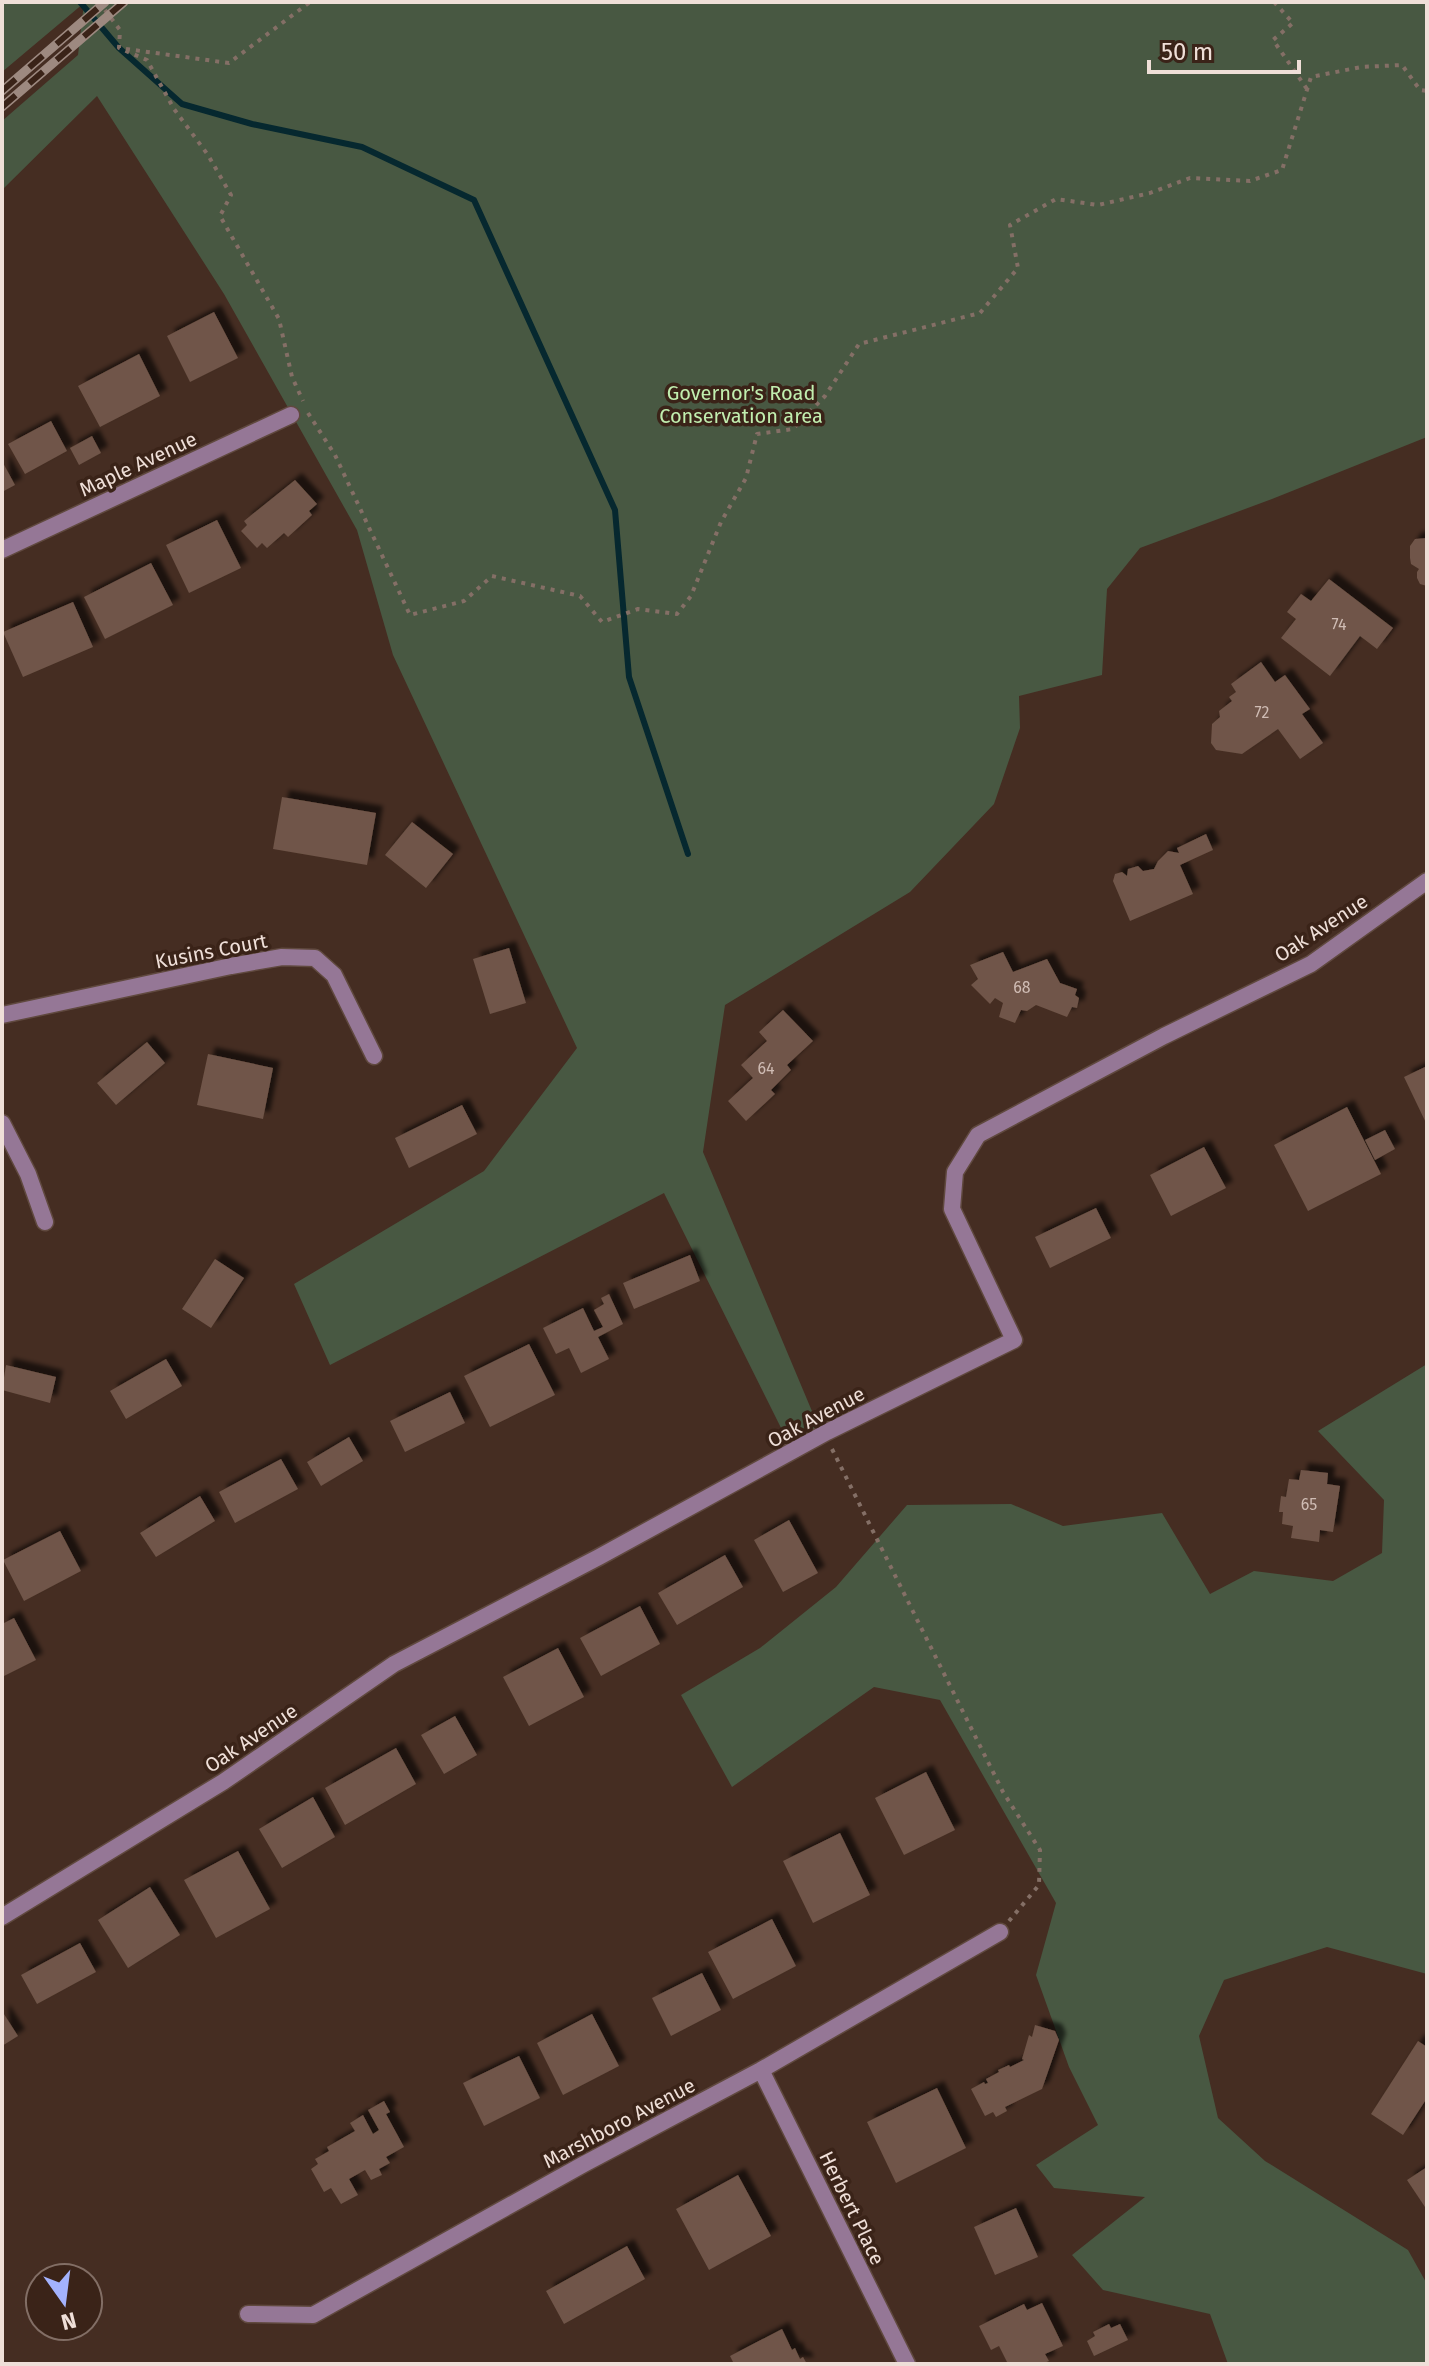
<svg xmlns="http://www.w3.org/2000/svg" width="1429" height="2366" font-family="'Fira Sans',sans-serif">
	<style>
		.green { fill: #485842 }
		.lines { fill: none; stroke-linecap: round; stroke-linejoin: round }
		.stream { stroke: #06282f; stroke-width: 6 }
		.building { fill: #6f5548; filter: url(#shadow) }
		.street-casing { stroke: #60493f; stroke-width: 19 }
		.path { stroke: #846f66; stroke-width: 4; stroke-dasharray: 4 6; stroke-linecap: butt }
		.street { stroke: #957796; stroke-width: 16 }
		.rail-casing { stroke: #9d8980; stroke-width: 9 }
		.rail { stroke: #3a2318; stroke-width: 6; stroke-dasharray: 18; stroke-linecap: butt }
		.labels { text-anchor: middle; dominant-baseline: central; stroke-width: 7; stroke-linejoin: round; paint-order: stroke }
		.number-label { font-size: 16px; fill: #cfbcb4 }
		.park-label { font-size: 20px; fill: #c1eeaf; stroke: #3a2318 }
		.street-label { font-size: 20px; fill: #efdfd8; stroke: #3a2318 }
	</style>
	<defs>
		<filter id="shadow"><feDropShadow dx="7" dy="-7" stdDeviation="2" flood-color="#0009"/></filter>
	</defs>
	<rect width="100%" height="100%" fill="#452d22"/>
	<!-- green -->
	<path class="green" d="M2 2H1427V437L1272 499 1140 548 1107 589 1102 675 1019 696 1020 728 994 804 910 892 725 1005 703 1152 822 1435 793 1452 664 1193 330 1365 294 1284 484 1171 577 1048 393 655 357 530 224 294 97 96 2 190V121L78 55 84 3 2 72Z
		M1427 1364V1974L1327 1947 1224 1980 1199 2036 1218 2118 1265 2161 1408 2250 1427 2284V2364H1228L1210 2314 1103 2290 1072 2255 1145 2197 1054 2188 1036 2165 1098 2125 1069 2067 1036 1975 1056 1903 940 1700 874 1687 732 1787 681 1695 760 1648 836 1587 907 1505 1011 1504 1063 1526 1162 1513 1210 1594 1254 1571 1333 1581 1382 1553 1384 1500 1318 1431Z"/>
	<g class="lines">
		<!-- stream -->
		<path class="stream" d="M80 2 119 48 182 104 252 124 362 147 474 200 615 510 629 677 688 854"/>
	</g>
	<!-- building -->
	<path class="building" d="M214 312 238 358 190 382 167 336Z
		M139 354 160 396 100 427 78 386Z
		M51 421 67 451 25 474 8 444Z
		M92 436 101 453 79 465 70 448Z
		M2 461 15 485 2 492Z
		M295 480 317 504 309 511 312 515 288 537 284 533 267 548 262 543 257 548 241 531 247 525 244 521Z
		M217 520 241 568 189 593 166 545Z
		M1427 538V586L1420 584 1417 578V572L1419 569 1411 564 1410 558V546L1415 539Z
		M151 563 173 605 105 639 84 597Z
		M1329 579 1393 628 1377 649 1360 636 1330 676 1281 638 1296 619 1287 612 1301 594 1311 601Z
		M73 602 93 647 23 677 3 632Z
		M1261 662 1275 682 1285 675 1310 709 1302 714 1323 743 1300 759 1278 729 1242 754 1216 750 1211 743 1212 724 1220 717 1219 711 1232 701 1229 697 1236 692 1231 684Z
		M282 797 376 813 367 865 273 849Z
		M412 822 453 854 426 888 385 855Z
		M1206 834 1213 850 1180 865 1193 894 1130 921 1113 881 1115 874 1122 872 1127 876 1128 869 1138 866 1143 871 1154 869 1158 861 1168 851 1179 853 1177 848Z
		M509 948 526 1003 490 1014 473 959Z
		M1003 952 1013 972 1047 959 1060 983 1077 989 1075 995 1079 998 1077 1008 1072 1007 1067 1017 1036 1005 1027 1011 1021 1010 1015 1023 999 1017 1003 1003 995 998 990 1004 971 985 978 979 970 965Z
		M783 1010 813 1041 787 1065 791 1070 771 1090 775 1094 746 1121 728 1101 753 1078 741 1065 767 1041 759 1032Z
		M147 1042 165 1063 116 1105 97 1083Z
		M208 1054 273 1068 263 1119 197 1105Z
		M1427 1066V1125L1404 1077Z
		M462 1105 477 1134 409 1168 395 1138Z
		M1347 1107 1381 1174 1308 1211 1274 1145Z
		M1385 1130 1395 1149 1375 1160 1365 1140Z
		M1204 1147 1226 1188 1171 1216 1150 1175Z
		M1096 1208 1111 1238 1050 1268 1035 1237Z
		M690 1255 700 1281 634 1309 623 1283Z
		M215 1259 244 1278 211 1328 182 1309Z
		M609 1294 623 1324 598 1337 609 1359 581 1373 569 1348 556 1354 543 1328 583 1308 594 1331 603 1327 594 1310 604 1304 601 1298Z
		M529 1344 555 1395 490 1427 464 1376Z
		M166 1359 182 1386 126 1419 110 1391Z
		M6 1365 56 1377 50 1403 2 1390Z
		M450 1392 465 1423 405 1452 390 1421Z
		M349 1437 363 1461 321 1486 307 1462Z
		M281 1459 298 1489 235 1523 219 1492Z
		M1301 1470 1328 1473 1327 1484 1340 1486 1333 1532 1320 1530 1319 1542 1291 1538 1293 1526 1282 1524 1283 1512H1279L1281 1496 1286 1497 1289 1479 1299 1480Z
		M200 1496 215 1521 156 1557 140 1533Z
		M789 1520 818 1573 783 1592 754 1540Z
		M60 1531 81 1571 24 1601 3 1560Z
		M725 1555 743 1587 677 1625 658 1593Z
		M640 1606 660 1644 601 1676 580 1638Z
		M14 1618 36 1660 2 1677V1624Z
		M558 1648 584 1697 529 1726 503 1677Z
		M455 1716 477 1755 444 1774 421 1735Z
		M396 1748 416 1784 345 1825 325 1788Z
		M926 1772 955 1830 904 1855 875 1798Z
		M313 1797 335 1837 282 1868 259 1829Z
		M840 1833 870 1895 813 1923 783 1861Z
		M238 1851 270 1909 216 1938 184 1880Z
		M150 1887 180 1935 128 1968 98 1920Z
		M772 1919 796 1966 733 1999 708 1952Z
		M80 1943 96 1972 37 2004 21 1975Z
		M702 1973 721 2010 671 2036 652 1998Z
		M2 2011 18 2036 2 2046Z
		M592 2014 619 2066 563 2095 537 2043Z
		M1035 2025 1055 2031 1059 2040 1042 2089 1005 2107 1007 2111 996 2117 993 2112 985 2116 971 2089 984 2082 985 2084 988 2083 986 2079 999 2072 998 2070 1009 2065 1010 2067 1024 2060 1022 2059 1029 2035 1032 2037Z
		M1418 2041 1427 2047V2098L1403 2135 1371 2114Z
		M519 2056 540 2098 484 2126 463 2083Z
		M937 2088 966 2148 896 2183 867 2122Z
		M384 2101 390 2112 386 2114 404 2147 386 2157 390 2163 379 2169 382 2175 371 2180 365 2170 349 2179 358 2195 341 2204 331 2188 324 2192 311 2169 318 2164 315 2159 329 2151 327 2147 355 2131 350 2123 363 2115 373 2134 379 2130 368 2110Z
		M1427 2167V2210L1407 2180Z
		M738 2175 771 2236 709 2270 676 2209Z
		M1016 2208 1038 2257 995 2275 974 2227Z
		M627 2246 645 2279 564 2324 546 2291Z
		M1042 2303 1063 2346 1045 2354 1049 2361 1042 2364H1008L999 2346 991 2350 979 2326 1024 2304 1027 2310Z
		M1109 2324 1111 2328 1120 2324 1128 2340 1094 2356 1087 2341 1095 2336 1093 2332Z
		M782 2329 792 2350 795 2348 800 2359 803 2357 807 2364H734L730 2356Z"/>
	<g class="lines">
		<!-- street casing -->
		<g class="street-casing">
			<path id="street" d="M2 550 291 415
				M2 1015 231 966 282 957 315 958 334 975 374 1056
				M2 1123 28 1174 45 1222
				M2 1917 223 1782 394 1664 599 1557 827 1432 1014 1340 952 1209 955 1172 978 1135 1164 1036 1311 964 1427 881
				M761 2070 907 2364
				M248 2314 313 2315 584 2164 761 2070 1000 1932"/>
		</g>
		<!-- path -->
		<path class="path" d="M99 2 120 30 119 48 147 60 174 109 208 155 231 195 220 216 279 319 292 377 303 401
			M1274 2 1293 23 1273 40 1307 89
			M126 49 229 63 310 2
			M308 413 335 455 410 615 464 601 492 576 580 596 602 622 638 609 677 614 691 596 721 522 746 478 757 434 793 429 825 396 859 344 980 313 1018 268 1010 225 1056 199 1098 205 1150 193 1190 178 1250 181 1282 170 1311 77 1361 67 1402 65 1420 90 1427 91
			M832 1449 1003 1792 1040 1850 1039 1885 1009 1921"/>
		<!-- street -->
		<use href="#street" class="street"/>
		<!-- rail casing -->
		<g class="rail-casing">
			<path id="rail" d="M2 91 105 2
				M2 107 124 2"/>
		</g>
		<!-- rail -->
		<use href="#rail" class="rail"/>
	</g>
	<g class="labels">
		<!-- number labels -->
		<g class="number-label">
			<text x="1339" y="624">74</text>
			<text x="1262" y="712">72</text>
			<text x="1022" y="987">68</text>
			<text x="766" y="1068">64</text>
			<text x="1309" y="1504">65</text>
		</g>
		<!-- park labels -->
		<g class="park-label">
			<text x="741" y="393">Governor's Road<tspan x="741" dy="23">Conservation area</tspan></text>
		</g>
		<!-- street labels -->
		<g class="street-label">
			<text transform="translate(138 464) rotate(-25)">Maple Avenue</text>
			<text transform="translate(1321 928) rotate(-33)">Oak Avenue</text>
			<text transform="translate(211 951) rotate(-11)">Kusins Court</text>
			<text transform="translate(816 1417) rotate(-28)">Oak Avenue</text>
			<text transform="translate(251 1738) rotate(-34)">Oak Avenue</text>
			<text transform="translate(619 2123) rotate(-28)">Marshboro Avenue</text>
			<text transform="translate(852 2208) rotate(64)">Herbert Place</text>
		</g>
	</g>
	<!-- border -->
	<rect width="1429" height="2366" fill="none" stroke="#efdfd8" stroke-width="8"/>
	<!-- north arrow -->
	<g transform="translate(64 2302) rotate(166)"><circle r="38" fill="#3a2318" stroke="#826e65" stroke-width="2"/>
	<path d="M0-6L14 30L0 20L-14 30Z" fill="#a3b2fd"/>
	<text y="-12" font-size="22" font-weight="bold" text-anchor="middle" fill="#efdfd8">N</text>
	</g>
	<!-- scale -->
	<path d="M1149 60v12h150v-12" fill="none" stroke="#efdfd8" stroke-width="4"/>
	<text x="1161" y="60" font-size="24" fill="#efdfd8" stroke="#3a2318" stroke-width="6" paint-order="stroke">50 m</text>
</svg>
